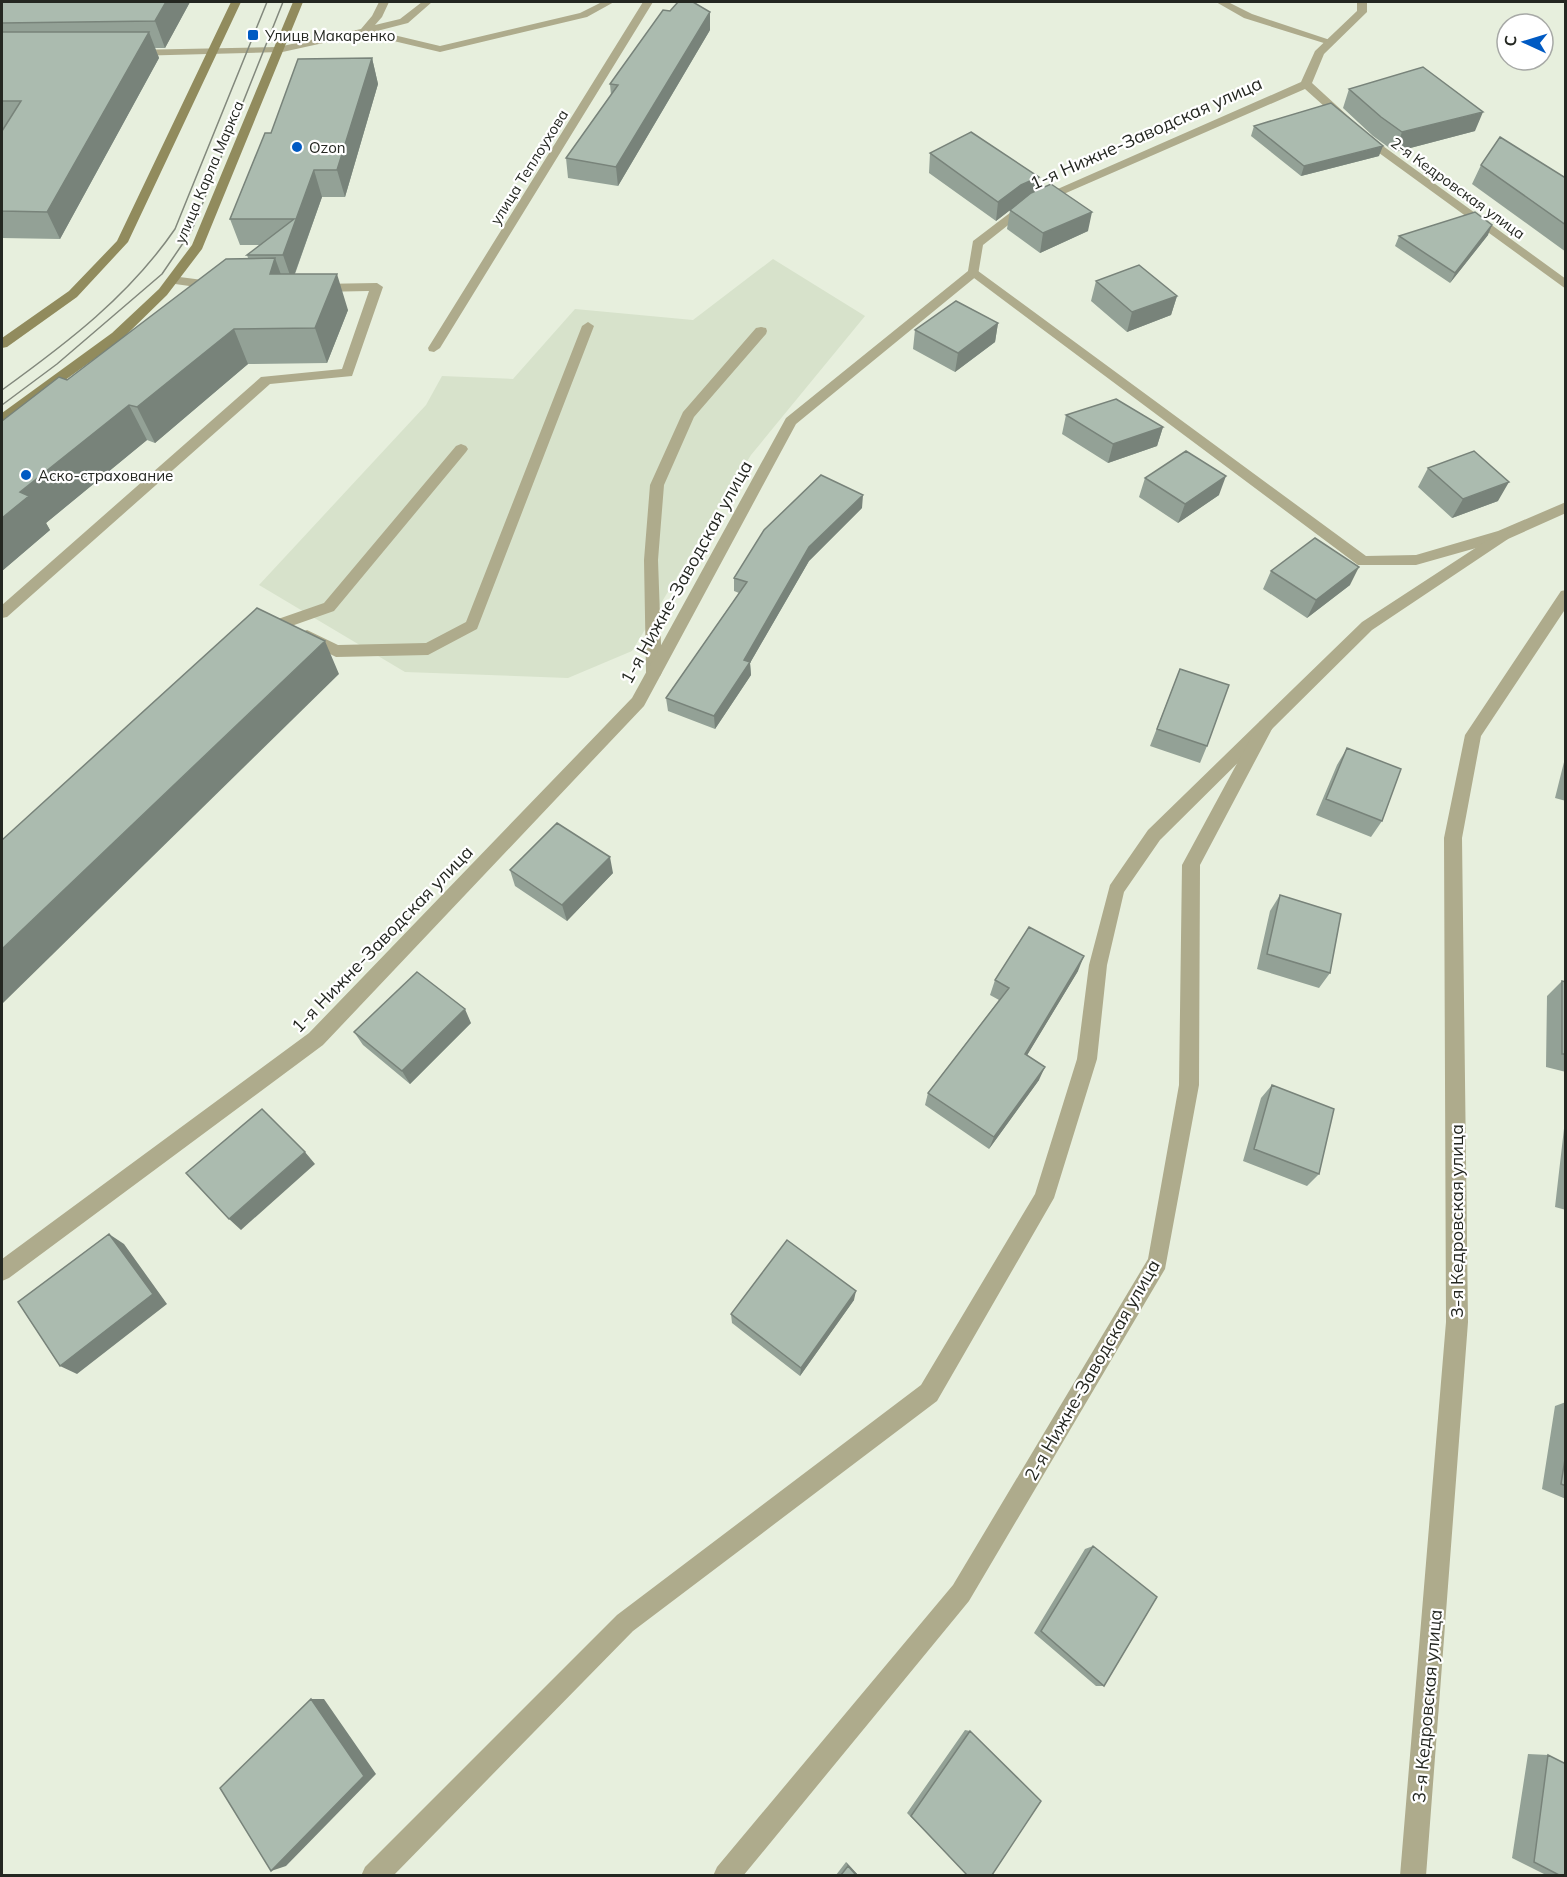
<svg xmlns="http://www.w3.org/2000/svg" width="1567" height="1877" font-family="Mulish,sans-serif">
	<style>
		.built { fill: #d7e2cb }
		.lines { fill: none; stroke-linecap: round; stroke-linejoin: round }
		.service { fill: #aeab8c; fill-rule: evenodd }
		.pedestrian { fill: #aeab8c; fill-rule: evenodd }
		.minor { fill: #aeab8c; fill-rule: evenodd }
		.tertiary { fill: #aeab8c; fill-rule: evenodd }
		.secondary { fill: #918b5d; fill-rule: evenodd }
		.tram { stroke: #82887c; stroke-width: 1.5 }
		.wall { fill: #93a196 }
		.shaded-wall { fill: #78837a }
		.building { fill: #abbbaf; stroke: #78837a; stroke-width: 1.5 }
		.poi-dot { fill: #005ac3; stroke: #fff; stroke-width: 2 }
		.labels { text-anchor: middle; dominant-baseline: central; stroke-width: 4.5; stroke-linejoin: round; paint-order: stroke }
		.far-poi-label { font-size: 15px; fill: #242721; stroke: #fff; text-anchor: start }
		.far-street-label { font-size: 15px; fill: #242721; stroke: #fff }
		.street-label { font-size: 18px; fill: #242721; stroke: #fff }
	</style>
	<rect width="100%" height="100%" fill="#e7efdd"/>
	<!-- built -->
	<path class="built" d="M773 259 865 316 751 455 632 651 568 678 405 672 259 585 426 405 442 376 513 379 575 309 693 320Z"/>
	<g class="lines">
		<!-- service -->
		<path class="service" d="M379 2H389L382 17 375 25 400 19 422 2H432L408 23 377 31 440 46 580 13 602 2H614L587 17 440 52 364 34 278 53 273 50 278 47 361 29 372 16Z
			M1216 2H1228L1252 14 1336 42 1327 44 1244 18Z
			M172 276 218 282 224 286 218 290 168 283 166 280Z
			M377 283 383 287 352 376 270 384 7 617 2 618V605L261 377 342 369 369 291 318 292 312 288 318 284Z
			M588 322 594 326 477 629 428 655 336 657 302 640 299 636 302 632 307 630 338 645 426 643 466 622 582 326Z
			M761 327 766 328 767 331 766 334 694 417 664 485 658 560 662 672 660 676H648L646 672 644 560 650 485 683 412 756 328Z
			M461 444 466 446 468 449 466 452 334 611 263 636 258 634 255 630 258 626 324 603 456 446Z
			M1266 719 1272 721 1274 725 1272 729 1160 840 1124 892 1107 965 1097 1059 1054 1198 937 1401 633 1631 393 1876H361L365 1867 617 1615 921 1385 1035 1194 1077 1059 1089 965 1110 885 1148 830 1260 721Z"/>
		<!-- pedestrian -->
		<path class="pedestrian" d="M974 268 1366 556 1416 555 1498 531 1566 502V513L1508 539 1416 565H1358L970 275V269Z"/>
		<!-- minor -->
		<path class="minor" d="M643 2H653L440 348 434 352 429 351 428 348Z
			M1357 2H1367V12L1324 54 1312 83 1372 138 1566 279V289L1364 142 1305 89 1027 210 983 245 978 275 796 424 644 706 323 1045 9 1278 2 1281V1259L309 1033 632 698 786 418 968 271 973 241 1019 206 1301 82 1315 51 1357 11Z
			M1503 530 1508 531 1510 535 1508 539 1372 630 1272 729 1200 865 1199 1085 1165 1269 969 1601 743 1876H713L717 1867 953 1585 1148 1259 1179 1085 1182 865 1260 721 1362 622Z
			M1566 590V608L1481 736 1462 838 1468 1322 1426 1876H1400L1446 1322 1444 838 1465 735 1561 591Z"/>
		<!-- tertiary -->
		<path class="tertiary" d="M278 47 282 48V52L132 56 127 53 132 50Z"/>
		<!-- secondary -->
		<path class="secondary" d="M231 2H241L128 242 77 297 7 347 2 348V338L69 291 117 241Z
			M293 2H303L202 249 167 295 122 339 7 422 2 423V413L112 333 159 289 192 245Z"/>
		<!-- tram -->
		<path class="tram" d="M2 390C67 343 129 296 175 229L267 2
			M2 405 57 364 162 274 192 230 283 2"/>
	</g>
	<!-- wall -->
	<path class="wall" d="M2 2H190L165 48H155L159 58 60 239 2 238V131L3 128H2Z
		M710 30 618 186 568 178 566 158 611 95 610 84Z
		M372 58 378 84 345 197H322L295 274 348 310 327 363 248 364 155 443 147 440 46 523 50 530 2 571 67 380 248 258 247 255 260 245H240L230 219 271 133Z
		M1349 89 1475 131 1395 152 1373 136 1343 108Z
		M1254 126 1379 156 1301 176 1251 136Z
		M930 153 1037 190 1088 231 1040 253 1007 229 1010 210 996 221 929 173Z
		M1481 165 1566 177V252L1472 184Z
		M1488 235 1450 283 1395 246 1399 236Z
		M1096 281 1177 296 1171 315 1127 332 1091 301Z
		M998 323 995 342 955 372 913 349 915 330Z
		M1066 415 1163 427 1157 446 1108 463 1062 434Z
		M1428 468 1498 501 1452 518 1418 487Z
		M1145 478 1219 495 1178 523 1139 497Z
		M862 508 809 561 750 663 751 675 715 729 668 711 666 698 739 593 734 591V578Z
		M1271 571 1350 585 1307 618 1263 589Z
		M1180 669 1207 746 1200 763 1150 746Z
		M1347 748 1382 821 1371 837 1316 815 1337 765Z
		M1566 754V801L1555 798Z
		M510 870 613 873 567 921 515 886Z
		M1280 895 1330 973 1319 988 1257 969 1270 911Z
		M1078 971 1027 1055 1039 1080 989 1149 925 1105 928 1093 999 1000 990 995 995 980Z
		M1562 981 1566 982V1072L1546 1067 1547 996Z
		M471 1023 410 1084 363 1045 354 1032Z
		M1272 1085 1319 1174 1307 1186 1243 1161 1261 1098Z
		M1566 1111V1210L1555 1207Z
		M854 1300 800 1376 732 1323 731 1314Z
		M1566 1402V1499L1542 1489 1555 1406Z
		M1093 1546 1104 1686H1096L1034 1633 1085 1549Z
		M965 1730 970 1731 967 1875 907 1813Z
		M1528 1754 1548 1755 1566 1875H1546L1512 1858Z
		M846 1862 858 1875H836Z"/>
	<!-- shaded-wall -->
	<path class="shaded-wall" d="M166 2H190L165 48 155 21Z
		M710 12V30L618 186 616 167Z
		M149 32 159 58 60 239 47 212Z
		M372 58 378 84 345 197 337 170Z
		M1483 112 1475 131 1395 152 1402 132Z
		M1383 146 1379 156 1301 176 1304 166Z
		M314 170 322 197 292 281 283 255Z
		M1039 177 1036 196 1018 204 996 221 998 202 1021 185Z
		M1092 212 1088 231 1040 253 1043 233Z
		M1492 225 1488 235 1450 283 1455 273Z
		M275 258 288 294 270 274Z
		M337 274 348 310 327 363 315 328Z
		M1177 296 1171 315 1127 332 1132 312Z
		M998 323 995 342 955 372 958 353Z
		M234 329 248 364 155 443 137 407Z
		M129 405 147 440 46 523 50 530 2 571V518L20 492Z
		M1163 427 1157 446 1108 463 1113 444Z
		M1226 476 1219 495 1178 523 1185 504Z
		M1509 482 1498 501 1452 518 1463 499Z
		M863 495 862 508 809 561 750 663 751 675 715 729 714 716 744 660 809 547Z
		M1359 567 1350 585 1307 618 1316 600Z
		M325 641 339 674 2 1004V949Z
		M610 857 613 873 567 921 562 905Z
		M1084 956 1078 971 1020 1067 1025 1054Z
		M465 1009 471 1023 410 1084 402 1071Z
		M1045 1067 1039 1080 989 1149 994 1137Z
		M305 1152 315 1164 241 1230 229 1219Z
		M109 1234 124 1244 167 1304 77 1374 60 1366Z
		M856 1291 854 1300 800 1376 801 1368Z
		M311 1699H324L376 1774 286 1866 271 1871Z
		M846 1862 858 1875H856L848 1866Z"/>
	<!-- building -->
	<path class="building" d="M2 2H166L155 21 2 23Z
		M678 2H693L710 12 616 167 566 158 618 85 610 84 663 10 670 11Z
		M2 32H149L47 212 2 211V131L21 101H2Z
		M372 58 337 170H314L283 255H247L294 219H230L265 133H271L298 59Z
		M1423 67 1483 112 1402 132 1381 117 1349 89Z
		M1331 103 1383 146 1304 166 1254 126Z
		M971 132 1039 177 1021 185 998 202 930 153Z
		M1500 137 1564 177H1566V225L1481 165Z
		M1051 184 1092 212 1043 233 1010 210 1031 193Z
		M1475 212 1492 225 1455 273 1399 236Z
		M275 258 270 274H337L315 328 234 329 137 407 129 405 20 492 29 496 2 518V421L59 377 67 380 226 259Z
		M1139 265 1177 296 1132 312 1096 281Z
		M956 301 998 323 958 353 915 330Z
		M1116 399 1163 427 1113 444 1066 415Z
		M1186 451 1226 476 1185 504 1145 478Z
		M1474 451 1509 482 1463 499 1428 468Z
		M821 475 863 495 809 547 744 660 750 662 714 716 666 698 747 582 734 578 764 530Z
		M1315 538 1359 567 1316 600 1271 571Z
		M257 608 325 641 2 949V840Z
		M1180 669 1229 685 1207 746 1157 729Z
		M1347 748 1401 769 1382 821 1326 799Z
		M557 823 610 857 562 905 510 870Z
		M1280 895 1341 914 1330 973 1267 954Z
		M1029 927 1084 956 1025 1054 1045 1067 994 1137 928 1093 1009 988 995 980Z
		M417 972 465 1009 402 1071 354 1032Z
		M1562 981 1566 982V1054H1562Z
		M1272 1085 1334 1109 1319 1174 1254 1149Z
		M262 1109 305 1152 229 1219 186 1173Z
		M109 1234 153 1294 60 1366 18 1302Z
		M787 1240 856 1291 801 1368 731 1314Z
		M1566 1453V1486L1561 1484Z
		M1093 1546 1157 1597 1104 1686 1041 1631Z
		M311 1699 364 1776 271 1871 220 1788Z
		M970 1731 1041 1801 992 1875H967L911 1816Z
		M1548 1755 1566 1764V1875H1559L1534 1862Z
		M848 1866 856 1875H841Z"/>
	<!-- markers -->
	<g class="poi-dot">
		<rect x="247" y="29" width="12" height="12" rx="3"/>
		<circle cx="297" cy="147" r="6"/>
		<circle cx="26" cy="475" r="6"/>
	</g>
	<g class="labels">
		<!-- far-poi labels -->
		<g class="far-poi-label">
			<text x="265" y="35">Улицв Макаренко</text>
			<text x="309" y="147">Ozon</text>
			<text x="38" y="475">Аско-страхование</text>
		</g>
		<!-- far-street labels -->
		<g class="far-street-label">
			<text transform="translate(529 167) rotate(-58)">улица Теплоухова</text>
			<text transform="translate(209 172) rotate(-67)">улица Карла Маркса</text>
			<text transform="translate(1458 188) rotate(36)">2-я Кедровская улица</text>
		</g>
		<!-- street labels -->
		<g class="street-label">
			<text transform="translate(1146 133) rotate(-24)">1-я Нижне-Заводская улица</text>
			<text transform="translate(686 572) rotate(-61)">1-я Нижне-Заводская улица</text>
			<text transform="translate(382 939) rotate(-46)">1-я Нижне-Заводская улица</text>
			<text transform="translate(1456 1221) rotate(-90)">3-я Кедровская улица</text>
			<text transform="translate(1092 1370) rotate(-60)">2-я Нижне-Заводская улица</text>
			<text transform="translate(1427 1706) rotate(-85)">3-я Кедровская улица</text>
		</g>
	</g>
	<!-- border -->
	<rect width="1567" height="1877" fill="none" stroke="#242721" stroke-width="6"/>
	<!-- north arrow -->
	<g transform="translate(1525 42) rotate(274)"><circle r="28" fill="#ffffff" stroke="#a7a9a6" stroke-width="1.5"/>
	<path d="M0-4.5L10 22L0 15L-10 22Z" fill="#005ac3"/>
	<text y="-9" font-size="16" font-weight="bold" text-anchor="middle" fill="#242721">С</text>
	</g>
</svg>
